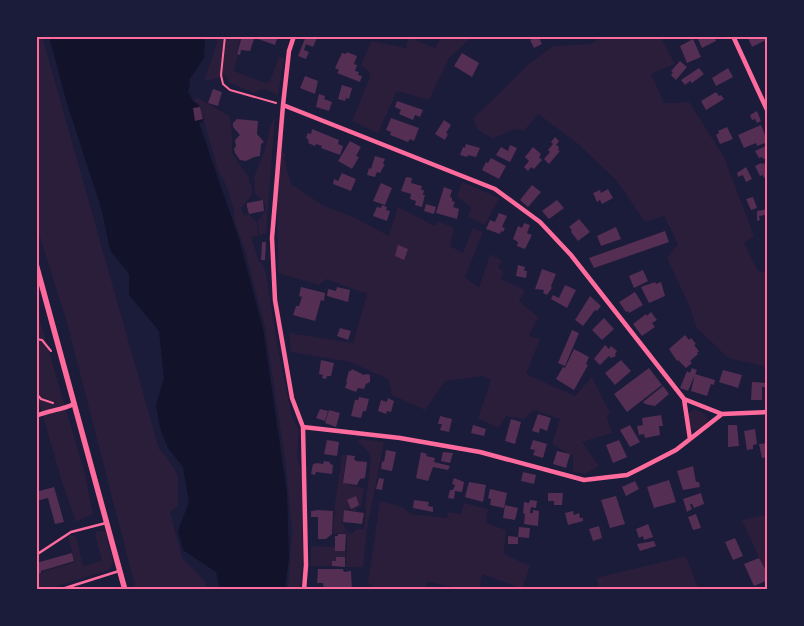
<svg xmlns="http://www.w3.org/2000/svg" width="804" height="626" font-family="'Open Sans',sans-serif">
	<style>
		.green { fill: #2a1e3b }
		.water { fill: #12122b }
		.building { fill: #542f53 }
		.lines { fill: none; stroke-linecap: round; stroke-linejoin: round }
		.path { stroke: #ff6b9d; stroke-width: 2 }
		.service { stroke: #ff6b9d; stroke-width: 2.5 }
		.minor { stroke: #ff6b9d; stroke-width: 4.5 }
		.tertiary { stroke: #ff6b9d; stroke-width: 5.5 }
		.neatline { fill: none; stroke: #ff6b9d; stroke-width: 2 }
	</style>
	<rect width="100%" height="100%" fill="#1b1b3a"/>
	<!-- green -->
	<path class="green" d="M36 36H42L159 449 166 456 178 475V506L170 512 182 558 205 581 206 590H136L67 323 36 224Z
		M216 36H241L236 54 238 55 234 71 265 83 270 81 279 57 284 58 278 96 270 91 261 89 254 93 228 82 226 75 218 78 204 81 217 43Z
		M409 36H417L415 40 435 48 442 36H473L449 58 429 100 397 91 378 133 352 121 371 74 361 65 371 41 406 48Z
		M602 36H660L675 64 651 74 664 103 689 102 724 157 754 236 744 243 758 271 768 272V367L728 358 697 328 688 303 667 258 678 244 664 216 645 222 617 181 577 143 538 114 524 131 514 129 493 139 477 129 473 118 499 94 529 64 553 46 591 44Z
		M198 98 228 115 230 118 232 137V153L249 178V182C257 192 249 200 241 208L243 214 249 215 257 222 258 236 251 237 259 262 262 263 266 273 277 344 292 417 299 430 297 457 302 474 303 558 300 590H288L292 532 286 466 265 327 245 250 235 223 233 207 226 185 218 170 199 104 193 100Z
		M275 117 266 234 259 235 258 221C269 205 269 206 255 194L254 177 265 150 270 126Z
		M285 153 284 159 291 184 324 206 353 217 389 236 398 207 435 226 438 221 454 228 450 246 463 253 473 228 483 232 465 277 479 288 490 254 502 261 498 267 504 272 501 279 525 290 519 301 538 317 529 336 540 339 526 374 575 396 592 377 610 413 607 417 612 433 582 442 599 466 585 474 573 472V456L552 444 560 419 534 410 524 419 506 416 498 428 478 418 491 380 483 376 445 381 425 410 392 395 388 379 350 362 291 352 289 333 353 343 367 294 326 279 319 285 278 273 277 195 280 154Z
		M462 182 499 198 485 225 468 216 471 207 457 197Z
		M36 307 85 474 93 514 76 522 62 482 36 392Z
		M694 409 704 413 708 419 705 425 696 431 690 428 688 414Z
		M362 439 384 442 367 530 363 567H346L347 534 343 529 345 533 333 534 334 516H336L334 510 342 455H346L343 483 364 488 361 507 356 508 357 511 345 509 342 523 349 533 352 534 357 529H364L366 508 365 507 371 459 369 452 359 443V440Z
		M380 501 402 507 411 514 447 518 448 512 461 514 464 503 488 509 486 523 506 530 504 553 508 556 530 566 522 589 482 574 479 590H469L428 582 424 590H377L368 583Z
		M768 514V578L742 520Z
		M97 531H104L106 534 113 563 109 570 44 590H36V575L42 573V572L75 562 68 538 70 535 76 537 83 566 102 561 95 535Z
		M311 546 335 547V551H345V557H336V561H332V566H311Z
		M686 556 699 590H600L596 578Z"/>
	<!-- water -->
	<path class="water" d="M49 36H205L204 58 189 80 190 84 188 92 193 101 198 105 204 120 199 123 239 239 263 329 287 493 289 557 285 590H220L216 572 183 550 178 531 189 502 183 467 168 448 160 428 156 405 164 378 159 331 129 295V274L110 250 102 211 66 100Z"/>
	<!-- building -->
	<path class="building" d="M242 36H255L250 51 241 50 240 55 237 54Z
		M259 36H278L275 45 258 39Z
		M306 36H318L313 47 306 44 304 50 309 52 306 59 298 56Z
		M538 36 542 44 534 48 530 40Z
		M702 36H714L716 41 702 48 698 39Z
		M747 36H768V39L752 47Z
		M693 39 701 57 687 63 680 46Z
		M347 52 357 56 354 64 357 65 355 71 359 72 358 75 362 76 360 82 337 73 339 70 335 68 342 53 346 54Z
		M462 53 479 63 472 77 454 66Z
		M680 61 687 67 676 80 671 75 673 72 671 71Z
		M699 68 704 74 692 83 690 81 685 85 681 80Z
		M728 68 733 77 716 86 712 78Z
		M305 76 318 81 315 94 300 88Z
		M342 85 352 88 349 99 346 98 345 101 338 99Z
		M213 89 222 92 218 106 208 103Z
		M716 92 719 96 721 95 724 99 706 110 701 101Z
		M319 94 325 96 324 99 332 102 329 111 316 107Z
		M397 101 423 110 420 117 415 115 413 120 399 114 401 110 395 107Z
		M200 107 203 119 195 121 193 108Z
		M757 111 761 121 757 123 755 119 752 120 750 115Z
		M391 118 419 128 414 141 410 139 408 142 390 135 391 132 386 130Z
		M237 119 258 121 257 134 264 142 261 144 260 156 254 157 246 161 240 160 235 153 234 149 236 146 235 140 240 135 233 127V123Z
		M444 120 451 125 446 133 448 134 445 140 435 134Z
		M761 125 768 142 757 146 756 143 744 148 738 135Z
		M727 127 733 139 720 144 716 135 719 133 718 131Z
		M312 129 339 140 338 144 343 146 340 155 321 148 322 146 316 144 315 146 308 143 309 141 306 137 308 133 311 134Z
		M555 137 559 141 556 145 559 147 558 150 560 151 549 164 544 159 550 152 548 150 553 144 551 142Z
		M350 141 361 147 356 156 359 157 352 169 338 161Z
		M466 144 480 148 476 157 468 155 467 157 460 155 463 147 465 148Z
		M510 145 517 148 510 162 496 155 501 147 508 151Z
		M768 145V157L763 159 762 157 759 158 755 151Z
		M533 147 541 154 539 157 542 160 534 169 531 167 528 171 524 167 529 161 525 157Z
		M375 156 385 159 383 164H385L380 173 377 172 375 177 367 175 369 168 371 169Z
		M491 158 506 166 499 179 482 170 486 162 488 163Z
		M761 163V164L764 163 765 165 768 164V176L764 178 763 175 760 176 755 166Z
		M746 167 752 179 746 182 743 175 738 177 737 173Z
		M342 173 356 179 351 191 333 184 334 179 338 181Z
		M406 177 412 178 411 183 422 186 421 190H424L423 195H425L422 207 415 205 416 201 410 199 411 194 401 191Z
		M381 183 392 188 385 205 373 201Z
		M532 185 541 192 528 207 520 200Z
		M444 187 452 190 450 197 452 198V201L455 202 453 207 459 209 457 219 436 213Z
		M608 189 613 198 602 204 600 200 597 202 593 193 600 190 601 193Z
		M753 197 757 208 751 210 746 199Z
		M263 200 264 211 249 214 247 207V203Z
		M557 200 564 208 549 219 542 211Z
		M426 204 436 207 434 214 424 211Z
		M382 205 387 207 386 210 390 211 387 221 373 216 377 207 381 208Z
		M768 209V219H766L765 215 759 216 760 220 757 221V211Z
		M499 213 507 216 502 227 505 228 503 232 501 231 500 234 486 229 490 220 495 222Z
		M579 219 590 232 578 241 571 232 572 230 569 227Z
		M524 223 530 225 527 233 532 235 525 249 517 246 518 242 513 239 518 226 522 228Z
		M616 227 621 239 601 246 597 236Z
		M665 231 669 242 594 268 589 258Z
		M262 242H266L265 260H261Z
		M398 245 408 249 404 260 395 256Z
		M518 265 525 267 524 271H527L526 278 516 276Z
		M542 269 556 274 551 286 552 288 547 295 543 293 544 290 535 289Z
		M643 270 648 281 634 288 629 276Z
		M655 282 656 284 661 282 665 296 649 303 641 287Z
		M565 285 576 290 567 308 551 299 553 295 559 298Z
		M301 287 325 293 324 301 321 300 315 321 293 315 296 306H299L302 297 299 296Z
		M337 287 350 290 348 302 327 296 328 289 336 291Z
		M635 292 643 305 629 313 628 311 626 312 619 302Z
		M590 296 601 306 597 311 595 310 583 326 575 320Z
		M651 312 657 320 652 323 655 327 642 336 633 324 646 314 647 316Z
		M604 318 614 329 602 340 592 330Z
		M340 328 351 331 348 340 337 336Z
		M572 330 579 333 565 366 558 363Z
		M685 335 689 340 691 338 696 344 694 345 699 351 697 353 698 354 690 361 692 363 686 368 678 360 677 361 669 349Z
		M605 345 609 349 611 346 617 351 615 354 616 356 611 358 609 356 600 365 594 359Z
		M574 349 589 357 586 364 588 365 574 390 556 379 563 367 565 368Z
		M321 360 334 363 331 376H327L326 379 322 378 323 375 319 374Z
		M621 360 631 371 615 385 605 373Z
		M649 368 662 385 627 412 614 394Z
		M692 368 697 370 688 391 680 388 687 371 690 373Z
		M352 369 364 375 366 374 370 375V382L366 384 364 389 358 388 356 392 345 388 347 382H346L349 371H351Z
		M723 370 742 375 738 388 719 382Z
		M695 374 715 380 714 385 711 384 707 396 691 391Z
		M752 382 766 383V387H762V400H751Z
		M663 386 669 394 655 406 645 404 643 402Z
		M359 397 369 399 366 411H363L361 418 351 416 355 400H358Z
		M388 398 394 401 391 412 387 411 386 414 378 411 381 400 387 402Z
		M320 409 328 411 325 421 316 418Z
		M329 410 340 413 336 427 325 423Z
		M538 414 551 418 547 431 540 428 539 433 532 431Z
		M661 415 663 426H659L660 435 645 438 644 434 639 435 637 426 643 425 642 418Z
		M440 416 452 419 449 432 440 430 442 424H438Z
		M511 419 521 422 515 444 505 441Z
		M473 425 486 429 484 436 471 433Z
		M630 425 640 442 630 447 620 430Z
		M728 425H737L739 446 728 447Z
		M755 429 757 444 753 445V449L747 450 744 431Z
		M327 440 339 442 337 456 324 454Z
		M533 440 547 444 543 458 533 455 535 450 530 449Z
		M619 440 627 457 613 463 606 445Z
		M768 443V457L762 458 759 444Z
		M386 450 396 452 392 471 381 469 382 461 384 462Z
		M557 451 570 454 566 468 553 464Z
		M421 452 427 454 426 456 435 458 434 462 450 466 448 470 433 467 428 481 416 478Z
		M443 452 453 453 450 463 441 461Z
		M347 455 355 456 354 459 356 461 367 462 365 478 360 479 357 485 343 483Z
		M324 461 330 462V464L333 465 332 474 316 472 315 475 311 474 313 464 317 463 323 464Z
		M693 466 696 482H699L700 487 683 490 677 471Z
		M523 472 536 475 534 484 521 481Z
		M379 478 384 479 382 490 376 489Z
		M454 478 464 482 462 492 455 491 454 499 448 498 450 490H453L455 485 452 484Z
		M669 480 676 502 654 508 647 487Z
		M635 481 639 489 626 496 622 487Z
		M469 482 486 485 483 502 465 497Z
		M54 487 64 522 55 524 48 498 36 501V492Z
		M490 489 507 493 504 508 490 505 491 499 488 498Z
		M548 493H563L562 505H554V501H548Z
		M701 493 704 504 694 508 692 504H690L692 509 687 512 683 499Z
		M356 496 359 505 351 509 347 500Z
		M616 496 625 524 610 528 601 500Z
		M414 500 429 502 428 506 433 507V512L413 508Z
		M530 500 537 501 536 508 531 507 530 513H533V510L539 511 538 526 524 524 525 514 523 513 524 502 529 503Z
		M505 505 518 508 515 520 503 518Z
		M318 510 333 511 332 534 326 539H318V517H311V511Z
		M344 510 364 513 362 524 343 522Z
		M573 511 574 515 579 513 580 518H583V521L568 525 565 513Z
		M696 514 701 528 693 530 688 517Z
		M648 524 653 537 644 540 643 536 639 538 636 529Z
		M599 526 602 538 593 541 589 529Z
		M519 527 530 528 529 538 518 537Z
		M338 534H346L345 551H335V536H338Z
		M508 536 518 537V544H508Z
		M735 538 743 556 733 560 725 542Z
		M654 541 656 546 640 551 637 544Z
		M72 553 74 561 41 571V573L36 575V563Z
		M336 557H345V567L332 566V561H336Z
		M759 558 768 574 766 575 768 580 754 586 744 564Z
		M318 569H343L344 572 351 571 352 590 324 588 323 583H317Z"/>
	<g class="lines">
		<!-- path -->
		<path class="path" d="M225 36 221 75 223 84 230 90 276 103
			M36 339 42 340 51 351
			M36 393 41 399 53 403"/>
		<!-- service -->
		<path class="service" d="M36 555 71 532 106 523
			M59 590 119 571"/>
		<!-- minor -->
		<path class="minor" d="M294 36 289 51 283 105 272 238 275 300 292 398 303 427 306 565 304 590
			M733 36 768 112
			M283 105 495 189 540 222 571 255 684 399 722 414
			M684 399 690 439
			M36 416C49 410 62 410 74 404
			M303 427 400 438 480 452 584 480 627 475 643 467 676 450 722 414 768 412"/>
		<!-- tertiary -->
		<path class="tertiary" d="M36 264 125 590"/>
	</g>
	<!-- border -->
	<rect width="804" height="626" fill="none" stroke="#1b1b3a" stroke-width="75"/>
	<rect x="38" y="38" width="728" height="550" class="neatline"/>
</svg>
